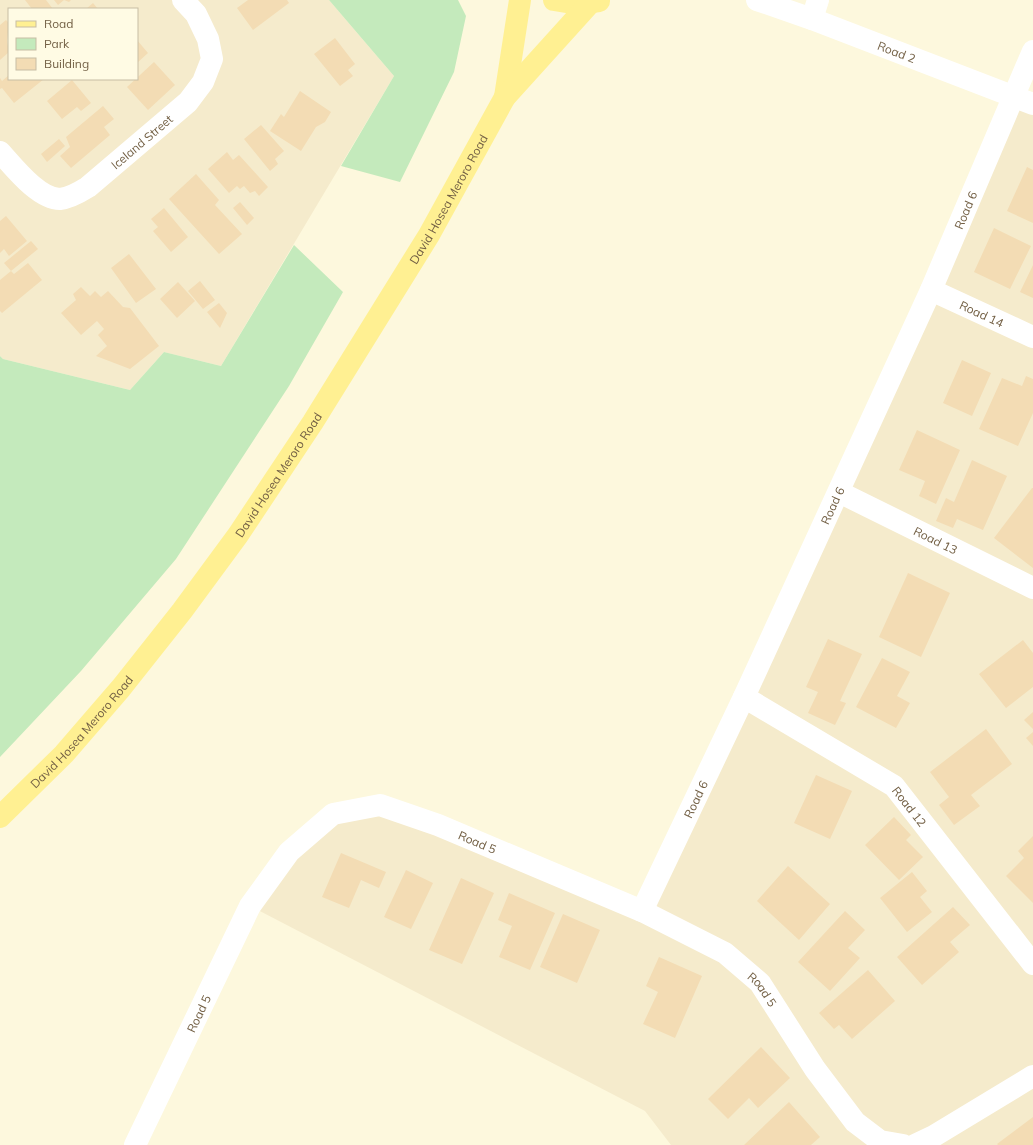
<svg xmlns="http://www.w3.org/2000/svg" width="1033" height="1145" font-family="Mulish,sans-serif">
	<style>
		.residential { fill: #f5ebcc; fill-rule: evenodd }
		.green { fill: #c4eabc }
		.building { fill: #f3dcb4 }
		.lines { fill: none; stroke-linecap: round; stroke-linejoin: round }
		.minor { stroke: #fff; stroke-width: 22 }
		.major { stroke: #fff092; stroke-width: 22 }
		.labels { text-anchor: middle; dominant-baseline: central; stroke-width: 3; stroke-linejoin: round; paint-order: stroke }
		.street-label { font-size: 12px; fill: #736045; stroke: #fffbe4 }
	</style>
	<rect width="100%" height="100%" fill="#fdf8dd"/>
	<!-- residential -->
	<path class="residential" d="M0 0H329L394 76 221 366 164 352 130 390 3 359 0 356ZM9 9H137V79H9Z
		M1014 97 1033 104V1145H671L645 1111 250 906 333 814 380 805 642 911Z"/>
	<!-- green -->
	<path class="green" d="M329 0H458L466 16 454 72 400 182 341 166 394 76Z
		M294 245 343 292 289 386 176 559 81 671 0 757V356L3 359 130 390 164 352 221 366Z"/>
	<!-- building -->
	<path class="building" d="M25 0H46L53 9H32Z
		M54 0H71L69 2 64 0 58 5Z
		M248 0H287L289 3 253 30 237 8Z
		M93 3 98 9H86Z
		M6 20 9 23 7 41 9 52 0 60V25Z
		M335 38 355 64 348 70 353 76 340 86 314 54Z
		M137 40 148 53 137 63Z
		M154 62 175 85 148 110 127 87Z
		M9 75V79H44L14 103 2 88 0 89V78L2 81Z
		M72 80 91 103 81 111 77 107 62 119 47 101Z
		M300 91 331 112 325 122 316 127 301 151 270 131 281 114 284 117Z
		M103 106 114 119 104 127 110 135 71 168 60 156 70 147 66 137Z
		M261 125 284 151 275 159 278 164 270 171 244 139Z
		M59 139 65 146 47 162 41 154Z
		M227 152 233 160 239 155 268 187 259 196 255 191 250 193 244 186 240 189 237 186 229 193 208 169Z
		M1027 167 1033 170V223L1007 211Z
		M196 174 219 200 215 205 242 234 219 254 169 199Z
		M240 202 254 218 247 225 233 208Z
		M164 208 188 237 171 252 153 231 158 227 151 219Z
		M6 216 27 241 9 256 4 249 0 253V221Z
		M994 228 1031 246 1010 289 974 272Z
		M31 241 38 249 11 271 4 263Z
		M129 254 156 289 136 303 111 268Z
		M28 263 42 280 2 313 0 311V280L11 271 14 274Z
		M1033 265V298L1020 292Z
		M200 281 215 300 203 309 188 291Z
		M178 282 195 301 177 318 160 299Z
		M81 287 90 296 95 291 101 297 108 291 123 307 130 308 159 346 130 369 96 356 107 346 98 335 104 329 97 321 81 335 61 313 76 300 73 294Z
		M219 303 227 313 220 328 207 312Z
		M962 360 991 373 972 416 943 403Z
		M1026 376 1033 379V413L1018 446 979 429 1002 378 1022 386Z
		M917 430 960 450 936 504 919 496 925 481 899 470Z
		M972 460 1007 476 983 530 957 519 953 528 936 521 946 498 954 502Z
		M1032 488H1033V568L994 538Z
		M908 573 950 593 921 657 879 637Z
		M828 639 862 654 840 701 846 703 835 725 808 713 818 692 806 687Z
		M1023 640 1033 653V687L1006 708 979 674Z
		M882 658 910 672 897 696 910 703 896 728 856 707Z
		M1033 712V729L1024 720Z
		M986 729 1012 764 971 795 980 806 954 825 939 805 949 797 930 772Z
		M1033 732V746L1026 738Z
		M816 775 852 791 830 839 794 823Z
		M894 817 911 835 906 840 923 857 899 880 865 845Z
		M1033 836V903L1006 876 1024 858 1018 851Z
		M341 853 386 872 379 888 361 880 349 908 322 897Z
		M788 866 830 904 799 940 757 901Z
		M406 870 433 883 411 929 384 917Z
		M912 872 927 891 920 897 932 912 907 932 880 898Z
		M461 878 494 893 462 964 429 950Z
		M509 893 555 913 530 970 499 957 512 926 498 920Z
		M953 907 970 925 950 942 959 952 922 985 897 957Z
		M845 911 865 930 848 948 860 958 830 991 798 962Z
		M563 914 600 930 577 983 540 967Z
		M659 957 702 976 675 1038 643 1024 658 992 646 986Z
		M868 970 895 1001 852 1039 839 1025 834 1029 819 1013Z
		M761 1047 790 1078 758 1108 749 1098 728 1119 708 1099Z
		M789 1102 820 1137 811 1145H744Z
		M1033 1117V1145H998L997 1144Z"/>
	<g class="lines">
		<!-- minor -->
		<g class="minor">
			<path id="s1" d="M757 0 812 19 1033 104"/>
			<path d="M812 19 818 0"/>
			<path id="s2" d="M0 152C13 166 38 199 60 199 70 198 80 192 88 187L188 102 203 82 212 59 208 39 196 14 183 0"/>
			<path id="s3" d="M931 290 1033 337"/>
			<path id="s4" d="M839 492 1033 588"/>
			<path id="s5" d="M744 697 894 786 1033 964"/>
			<path id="s6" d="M642 911 744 697 931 290 1033 51"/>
			<path id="s7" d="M135 1145 250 906 289 852 333 814 380 805 438 825 642 911 725 953 760 983 815 1069 855 1122 880 1141 903 1145"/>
			<path d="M915 1145 934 1136 1033 1076"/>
		</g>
		<!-- major -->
		<g class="major">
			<path d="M554 0 578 4 599 1"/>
			<path d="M505 97 520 0"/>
			<path id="s8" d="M0 817 64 754 121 688 182 611 238 535 313 422 429 235 505 97 590 3"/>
		</g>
	</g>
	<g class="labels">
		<!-- street labels -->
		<g class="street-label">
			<text stroke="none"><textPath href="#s1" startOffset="149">Road 2</textPath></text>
			<text stroke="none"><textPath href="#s2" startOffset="179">Iceland Street</textPath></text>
			<text stroke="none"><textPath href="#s8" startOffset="766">David Hosea Meroro Road</textPath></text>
			<text stroke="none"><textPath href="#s6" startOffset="772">Road 6</textPath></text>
			<text stroke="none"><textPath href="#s3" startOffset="56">Road 14</textPath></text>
			<text stroke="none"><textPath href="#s8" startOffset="442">David Hosea Meroro Road</textPath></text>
			<text stroke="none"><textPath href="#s6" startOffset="448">Road 6</textPath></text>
			<text stroke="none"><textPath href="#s4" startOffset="108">Road 13</textPath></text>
			<text stroke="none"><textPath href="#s8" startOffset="118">David Hosea Meroro Road</textPath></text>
			<text stroke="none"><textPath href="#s6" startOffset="124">Road 6</textPath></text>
			<text stroke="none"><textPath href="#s5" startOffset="200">Road 12</textPath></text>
			<text stroke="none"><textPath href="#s7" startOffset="542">Road 5</textPath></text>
			<text stroke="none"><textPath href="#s7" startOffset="866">Road 5</textPath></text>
			<text stroke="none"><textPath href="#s7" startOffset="146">Road 5</textPath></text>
		</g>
	</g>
	<!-- legend -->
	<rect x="8" y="8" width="130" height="72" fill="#fffbe4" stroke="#c7bda4"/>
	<rect x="16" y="21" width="20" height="6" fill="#fff092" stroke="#c7bda4"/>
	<text x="44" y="28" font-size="12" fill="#736045">Road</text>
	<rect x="16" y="38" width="20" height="12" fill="#c4eabc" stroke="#c7bda4"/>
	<text x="44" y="48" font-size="12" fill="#736045">Park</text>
	<rect x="16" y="58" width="20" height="12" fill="#f3dcb4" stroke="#c7bda4"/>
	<text x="44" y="68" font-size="12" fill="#736045">Building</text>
</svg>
